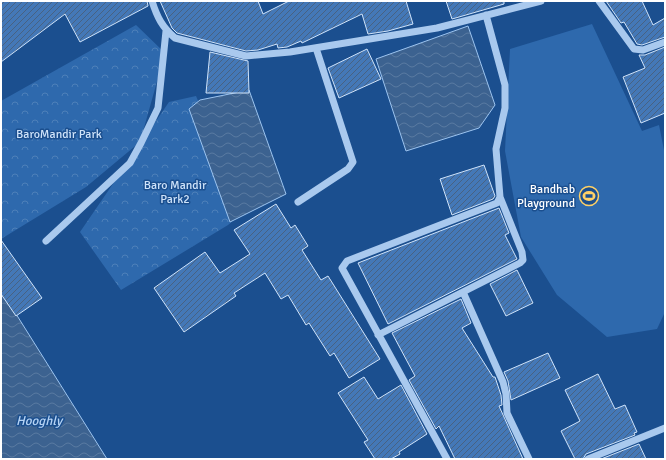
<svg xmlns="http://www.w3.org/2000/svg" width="666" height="460" font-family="Signika,sans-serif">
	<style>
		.park { fill: url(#park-crowns) }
		.pitch { fill: #2e69ad }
		.water { fill: url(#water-waves); stroke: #9cc4f0 }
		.building { fill: url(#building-hatch); stroke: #cfe3fa }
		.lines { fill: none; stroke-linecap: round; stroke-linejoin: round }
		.minor { stroke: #a9c9ee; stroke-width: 7 }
		.labels { text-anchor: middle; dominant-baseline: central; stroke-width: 3; stroke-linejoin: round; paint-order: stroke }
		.park-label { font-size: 12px; fill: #cfe3fa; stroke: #1b4f8f }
		.poi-label { font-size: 12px; fill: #fff; stroke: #1b4f8f; text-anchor: end }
		.water-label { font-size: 13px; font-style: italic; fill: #b5d3f5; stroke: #1b4f8f }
	</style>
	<defs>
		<pattern id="park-crowns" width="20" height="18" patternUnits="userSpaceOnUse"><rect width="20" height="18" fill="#2e69ad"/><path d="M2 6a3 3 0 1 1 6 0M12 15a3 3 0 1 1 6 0" fill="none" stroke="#4d80b9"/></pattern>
		<pattern id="water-waves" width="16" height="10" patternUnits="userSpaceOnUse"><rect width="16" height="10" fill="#3c6290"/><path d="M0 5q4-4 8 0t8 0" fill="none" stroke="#597aa1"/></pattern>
		<pattern id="building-hatch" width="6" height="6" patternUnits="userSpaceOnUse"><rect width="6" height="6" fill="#4478b7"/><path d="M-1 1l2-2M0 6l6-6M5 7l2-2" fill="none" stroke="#486282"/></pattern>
	</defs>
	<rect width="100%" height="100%" fill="#1b4f8f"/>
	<!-- park -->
	<path class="park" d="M136 25 165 53 140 142 86 187 1 239V101Z
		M196 96 244 211 228 225 121 290 80 232 169 102Z"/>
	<!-- pitch -->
	<path class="pitch" d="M592 24 642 131 659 125 665 155V312L657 329 607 337 557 295 521 237 505 151 510 49Z"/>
	<!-- water -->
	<path class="water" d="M468 26 495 105 479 128 406 151 376 59Z
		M249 90 286 194 230 222 189 109 200 100Z
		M1 290 107 459H1Z"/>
	<!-- building -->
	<path class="building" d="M1 1H147L148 6 80 42 65 14 1 62Z
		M160 1H258L263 14 289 1H406L413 24 388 31 368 34 362 14 302 43 301 41 287 47 278 48 277 44 258 50 246 51 177 33 172 28Z
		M446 1H504V4L452 19Z
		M606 1H642L653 25 665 18V37L642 45 637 44 624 22 621 23Z
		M665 47V113L641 123 623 77 645 68 639 55H645Z
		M367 49 381 79 339 98 328 68Z
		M210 52 248 61 249 93H206Z
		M484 165 495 196 493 199 452 215 440 179Z
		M276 204 291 228 295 225 308 246 302 250 321 280 328 276 380 359 349 378 334 353 330 356 309 323 306 325 288 295 281 299 265 273 234 293 236 296 184 332 154 288 205 252 220 273 250 254 234 230Z
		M499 208 509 233 505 235 517 259 388 324 358 263Z
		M1 240 42 298 16 316 1 294Z
		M517 270 533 303 506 316 490 284Z
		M461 299 471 323 462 328 493 377H495L501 395 502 405 499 406 523 459H455L439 426 436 429 409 380 415 376 392 333Z
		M548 353 560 378 511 400 508 381 504 372Z
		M598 374 615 409 625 405 637 432 634 433 635 435 586 454 583 459H575L561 431 580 421 565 390Z
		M364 377 378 399 401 385 427 434 399 452 400 454 391 459H375L364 442 368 440 338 393Z
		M639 444 646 459H601Z"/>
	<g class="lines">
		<!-- minor -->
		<path class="minor" d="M152 1C157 17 162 27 175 38L246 56 290 52 437 28 541 1
			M599 1 634 49 643 50 665 42
			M298 202 348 169 353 162 316 48
			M46 241 130 163 141 143 158 108 166 31
			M463 292 503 382 506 394 507 413 529 459
			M378 335 520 263 523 260 522 252 500 197
			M447 459 342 268 347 261 497 203 500 197 496 149 505 108V85L486 15
			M588 459 665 428"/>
	</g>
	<!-- icons -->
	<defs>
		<g id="stadium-ring" transform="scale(1)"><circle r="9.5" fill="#1b4f8f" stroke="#ffd166" stroke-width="1.5"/><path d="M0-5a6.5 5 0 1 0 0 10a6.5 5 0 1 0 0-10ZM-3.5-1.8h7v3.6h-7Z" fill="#ffd166"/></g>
	</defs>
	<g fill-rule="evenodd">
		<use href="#stadium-ring" x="589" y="196"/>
	</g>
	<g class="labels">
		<!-- park labels -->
		<g class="park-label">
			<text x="59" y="134">BaroMandir Park</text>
			<text x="175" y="185">Baro Mandir<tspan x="175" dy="14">Park2</tspan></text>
		</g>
		<!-- poi labels -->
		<g class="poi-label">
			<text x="575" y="189">Bandhab<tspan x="575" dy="14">Playground</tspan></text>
		</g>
		<!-- water labels -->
		<g class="water-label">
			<text x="39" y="421">Hooghly</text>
		</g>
	</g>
	<!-- border -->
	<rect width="666" height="460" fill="none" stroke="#ffffff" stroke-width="4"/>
</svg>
